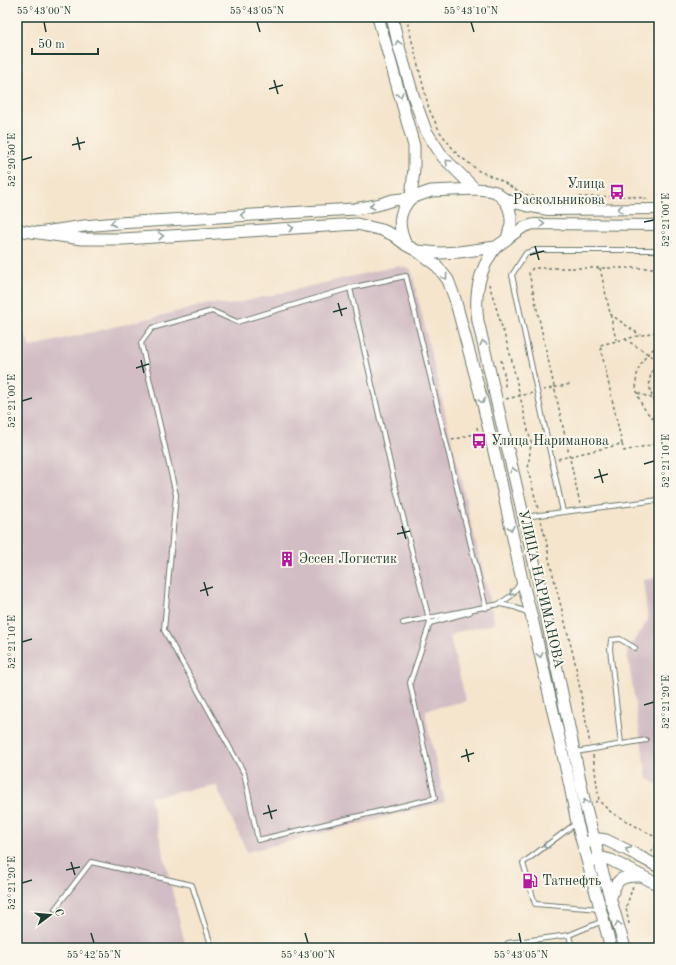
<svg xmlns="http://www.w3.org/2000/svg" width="676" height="965" font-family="'Old Standard TT',serif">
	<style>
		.industrial { fill: #d2bdc5 }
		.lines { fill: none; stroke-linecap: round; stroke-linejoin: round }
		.service-casing { stroke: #6a786a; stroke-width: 6 }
		.tertiary-casing { stroke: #6a786a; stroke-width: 12 }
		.secondary-casing { stroke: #6a786a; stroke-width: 13 }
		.path { stroke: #6a786a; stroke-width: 1.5; stroke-dasharray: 3 3; stroke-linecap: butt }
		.service { stroke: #fff; stroke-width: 4 }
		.tertiary { stroke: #fff; stroke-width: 10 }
		.secondary { stroke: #fff; stroke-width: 11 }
		.oneway { stroke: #8f9e9a }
		.ticks { fill: none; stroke: #1f3d34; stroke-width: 1.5 }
		.labels { text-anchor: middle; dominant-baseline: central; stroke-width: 4; stroke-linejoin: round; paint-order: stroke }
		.poi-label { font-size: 14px; fill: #1f3d34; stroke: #fbf7ec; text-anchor: start }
		.street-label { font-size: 14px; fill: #1f3d34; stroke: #fbf7ec }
		.neatline { fill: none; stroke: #1f3d34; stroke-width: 1.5 }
		.ticks-label { font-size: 10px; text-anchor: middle; fill: #1f3d34 }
	</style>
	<rect width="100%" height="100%" fill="#fbf7ec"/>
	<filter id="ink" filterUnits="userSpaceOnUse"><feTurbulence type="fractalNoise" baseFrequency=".025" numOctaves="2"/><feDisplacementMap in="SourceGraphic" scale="8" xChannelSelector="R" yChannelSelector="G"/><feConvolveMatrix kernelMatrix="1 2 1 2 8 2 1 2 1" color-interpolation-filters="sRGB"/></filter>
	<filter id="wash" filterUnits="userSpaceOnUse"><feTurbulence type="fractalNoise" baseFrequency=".012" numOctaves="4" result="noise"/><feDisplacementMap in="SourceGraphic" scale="16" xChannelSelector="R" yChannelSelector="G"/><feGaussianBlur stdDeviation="0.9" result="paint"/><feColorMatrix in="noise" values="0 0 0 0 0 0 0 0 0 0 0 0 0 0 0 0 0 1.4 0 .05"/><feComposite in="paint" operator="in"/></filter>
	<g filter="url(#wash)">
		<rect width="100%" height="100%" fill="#f5e5cd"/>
		<!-- industrial -->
		<path class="industrial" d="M397 266 411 269 495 624 457 632 450 637 466 701 426 710V719L445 802 247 852 216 785 150 797 186 948H17V314L30 347 213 303 229 305Z
			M659 578V786L647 778 627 651 648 620 643 580Z"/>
	</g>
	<g filter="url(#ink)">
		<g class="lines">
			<!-- service casing -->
			<g class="service-casing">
				<path id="service" d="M350 288 394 481 430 623 410 683 435 798 258 840 244 773 164 630 176 495 141 343 152 328 212 311 237 322 350 288 406 276 486 608
					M563 512 512 275 526 253 537 250H659
					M524 517 659 500
					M499 604 511 596 521 582
					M403 623 500 604 514 607 529 613
					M430 623 470 612
					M621 744 610 649 611 640 620 639 635 648
					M576 752 646 740
					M575 824 523 863 535 904 600 909
					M55 909 91 862 192 885 212 948
					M509 948 508 943 569 935
					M572 948 569 935 603 921"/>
			</g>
			<!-- tertiary casing -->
			<g class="tertiary-casing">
				<path id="tertiary" d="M500 196 515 203 526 206 548 210 659 209
					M507 239 524 227 534 224 659 225"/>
			</g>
			<!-- secondary casing -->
			<g class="secondary-casing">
				<path id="secondary" d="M378 17 414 146V169L411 198
					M392 17 399 47 414 98 426 131 443 157 475 189
					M17 230 82 239H123L357 224 382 230 393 235 406 245 417 251 440 253 459 252 496 247 507 239 511 224V217L509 208 505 201 496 192 488 190 475 189 431 191 411 198 393 200 377 205 354 209 118 223 84 226 38 233
					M406 245C398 227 397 213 411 198
					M496 247C479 269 474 294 478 321L541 592 585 804 602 870 625 948
					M417 251 437 266 448 280 455 299 483 404 501 482 522 580 531 614 570 786 577 823 611 948
					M589 842 599 839 606 840 631 852 659 867
					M592 861 603 858 611 860 659 885
					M610 900C616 880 619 875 641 876"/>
			</g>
			<!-- path -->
			<path class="path" d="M406 17 429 109 440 132 457 154 479 171 500 180 513 188 527 195 540 198 630 196 649 199
				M600 268 616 340
				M489 284 511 357 531 443 528 470 538 509
				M610 314 640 335
				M625 339 659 361
				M659 345C628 365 629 402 659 423
				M501 360 505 378V389
				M659 360C646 374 647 394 659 407
				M543 390 571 384
				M638 393 659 401
				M506 399 532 393
				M452 440 478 433 477 426
				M622 444 600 345 659 331
				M558 459 622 444 624 451 659 443
				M580 504 529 273 533 268H659
				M541 521 547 544 549 559 575 662 590 744
				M593 755 599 801
				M595 802 599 801 612 813 659 839
				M651 852 659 842
				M629 924 626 908 633 886"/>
			<!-- service -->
			<use href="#service" class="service"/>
			<!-- tertiary -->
			<use href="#tertiary" class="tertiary"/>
			<!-- secondary -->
			<use href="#secondary" class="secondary"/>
		</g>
		<!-- one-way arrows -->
		<defs><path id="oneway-chevron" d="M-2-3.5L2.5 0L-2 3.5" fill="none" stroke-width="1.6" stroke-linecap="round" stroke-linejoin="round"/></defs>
		<g class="oneway">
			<use href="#oneway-chevron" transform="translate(398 43) rotate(-104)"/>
			<use href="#oneway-chevron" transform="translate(400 95) rotate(75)"/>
			<use href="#oneway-chevron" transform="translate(448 162) rotate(-134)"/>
			<use href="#oneway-chevron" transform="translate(372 206) rotate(169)"/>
			<use href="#oneway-chevron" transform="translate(620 209) rotate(179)"/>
			<use href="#oneway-chevron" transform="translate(243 215) rotate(177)"/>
			<use href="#oneway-chevron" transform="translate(113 223) rotate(174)"/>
			<use href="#oneway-chevron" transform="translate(542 224) rotate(-1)"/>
			<use href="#oneway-chevron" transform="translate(291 228) rotate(-4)"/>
			<use href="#oneway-chevron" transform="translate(161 236) rotate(-4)"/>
			<use href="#oneway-chevron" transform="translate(445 277) rotate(56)"/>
			<use href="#oneway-chevron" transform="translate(483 343) rotate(-102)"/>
			<use href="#oneway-chevron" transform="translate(482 401) rotate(76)"/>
			<use href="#oneway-chevron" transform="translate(513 470) rotate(-103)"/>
			<use href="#oneway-chevron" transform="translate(511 528) rotate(78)"/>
			<use href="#oneway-chevron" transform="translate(512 593) rotate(132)"/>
			<use href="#oneway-chevron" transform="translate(540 655) rotate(77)"/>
			<use href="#oneway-chevron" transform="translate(585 802) rotate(-103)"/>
			<use href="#oneway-chevron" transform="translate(546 846) rotate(143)"/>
			<use href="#oneway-chevron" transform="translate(628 850) rotate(-154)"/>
			<use href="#oneway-chevron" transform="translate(618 924) rotate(-107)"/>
		</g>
	</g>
	<!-- ticks -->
	<path class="ticks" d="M44 22 46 32M257 22 260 32M471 22 474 32M274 80 278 94M269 89 283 85M77 137 80 150M72 145 85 142M22 160 32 157M644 222 654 220M535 246 539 260M530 255 544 251M338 303 342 316M333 312 347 308M141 360 144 373M136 368 149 364M22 401 32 398M644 464 654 461M599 469 603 483M594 478 608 474M402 526 406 539M397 534 410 531M204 582 208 596M200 591 213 587M22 642 32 639M644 705 654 702M466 749 469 762M461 757 474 753M268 805 272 819M263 814 277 810M71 862 75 875M66 870 80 867M22 883 32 880M91 933 94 943M305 933 308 943M519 933 521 943"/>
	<!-- icons -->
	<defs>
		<g id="bus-bare" transform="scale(1.2)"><path d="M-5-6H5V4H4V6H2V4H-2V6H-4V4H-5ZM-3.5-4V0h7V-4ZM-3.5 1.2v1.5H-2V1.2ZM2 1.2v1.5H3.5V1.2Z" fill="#b5179e" stroke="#fbf7ec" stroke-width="2.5" paint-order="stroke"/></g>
		<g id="building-bare" transform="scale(1.2)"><path d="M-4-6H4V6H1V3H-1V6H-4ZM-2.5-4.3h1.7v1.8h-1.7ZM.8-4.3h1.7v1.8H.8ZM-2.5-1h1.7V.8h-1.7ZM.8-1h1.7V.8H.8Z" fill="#b5179e" stroke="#fbf7ec" stroke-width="2.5" paint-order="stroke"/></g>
		<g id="fuel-bare" transform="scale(1.2)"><path d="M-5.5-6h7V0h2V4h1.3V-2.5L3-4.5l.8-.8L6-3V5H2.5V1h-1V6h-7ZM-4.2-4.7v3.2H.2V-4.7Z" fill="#b5179e" stroke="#fbf7ec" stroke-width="2.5" paint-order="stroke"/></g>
	</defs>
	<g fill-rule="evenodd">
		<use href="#bus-bare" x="617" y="192"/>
		<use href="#bus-bare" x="479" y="441"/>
		<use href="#building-bare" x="287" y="559"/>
		<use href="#fuel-bare" x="530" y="881"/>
	</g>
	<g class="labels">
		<!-- poi labels -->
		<g class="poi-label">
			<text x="605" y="184" text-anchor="end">Улица<tspan x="605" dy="16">Раскольникова</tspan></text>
			<text x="491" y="441">Улица Нариманова</text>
			<text x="299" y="559">Эссен Логистик</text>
			<text x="542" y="881">Татнефть</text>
		</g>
		<!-- street labels -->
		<g class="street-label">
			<text transform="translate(541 589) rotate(77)">УЛИЦА НАРИМАНОВА</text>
		</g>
	</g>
	<!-- margin -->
	<rect width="676" height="965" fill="none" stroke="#fbf7ec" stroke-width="44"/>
	<!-- north arrow -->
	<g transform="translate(50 915) rotate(74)" stroke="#fbf7ec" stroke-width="3" paint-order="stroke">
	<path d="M0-3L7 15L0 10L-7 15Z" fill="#1f3d34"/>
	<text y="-6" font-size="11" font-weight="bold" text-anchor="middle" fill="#1f3d34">С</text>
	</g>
	<!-- scale -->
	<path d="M32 48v6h66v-6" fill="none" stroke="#1f3d34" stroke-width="2"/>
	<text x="38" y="48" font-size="12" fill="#1f3d34" stroke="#fbf7ec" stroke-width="3" paint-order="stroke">50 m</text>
	<rect x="22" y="22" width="632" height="921" class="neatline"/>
	<g class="ticks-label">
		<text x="44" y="14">55°43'00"N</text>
		<text x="257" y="14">55°43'05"N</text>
		<text x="471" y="14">55°43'10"N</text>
		<text transform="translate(11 160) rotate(-90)" y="4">52°20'50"E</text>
		<text transform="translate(665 220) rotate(-90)" y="4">52°21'00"E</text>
		<text transform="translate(11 401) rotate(-90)" y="4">52°21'00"E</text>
		<text transform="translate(665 461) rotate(-90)" y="4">52°21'10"E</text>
		<text transform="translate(11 642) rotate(-90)" y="4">52°21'10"E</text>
		<text transform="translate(665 702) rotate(-90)" y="4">52°21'20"E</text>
		<text transform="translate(11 883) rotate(-90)" y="4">52°21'20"E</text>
		<text x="94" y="958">55°42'55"N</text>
		<text x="308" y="958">55°43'00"N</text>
		<text x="521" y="958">55°43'05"N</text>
	</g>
</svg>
